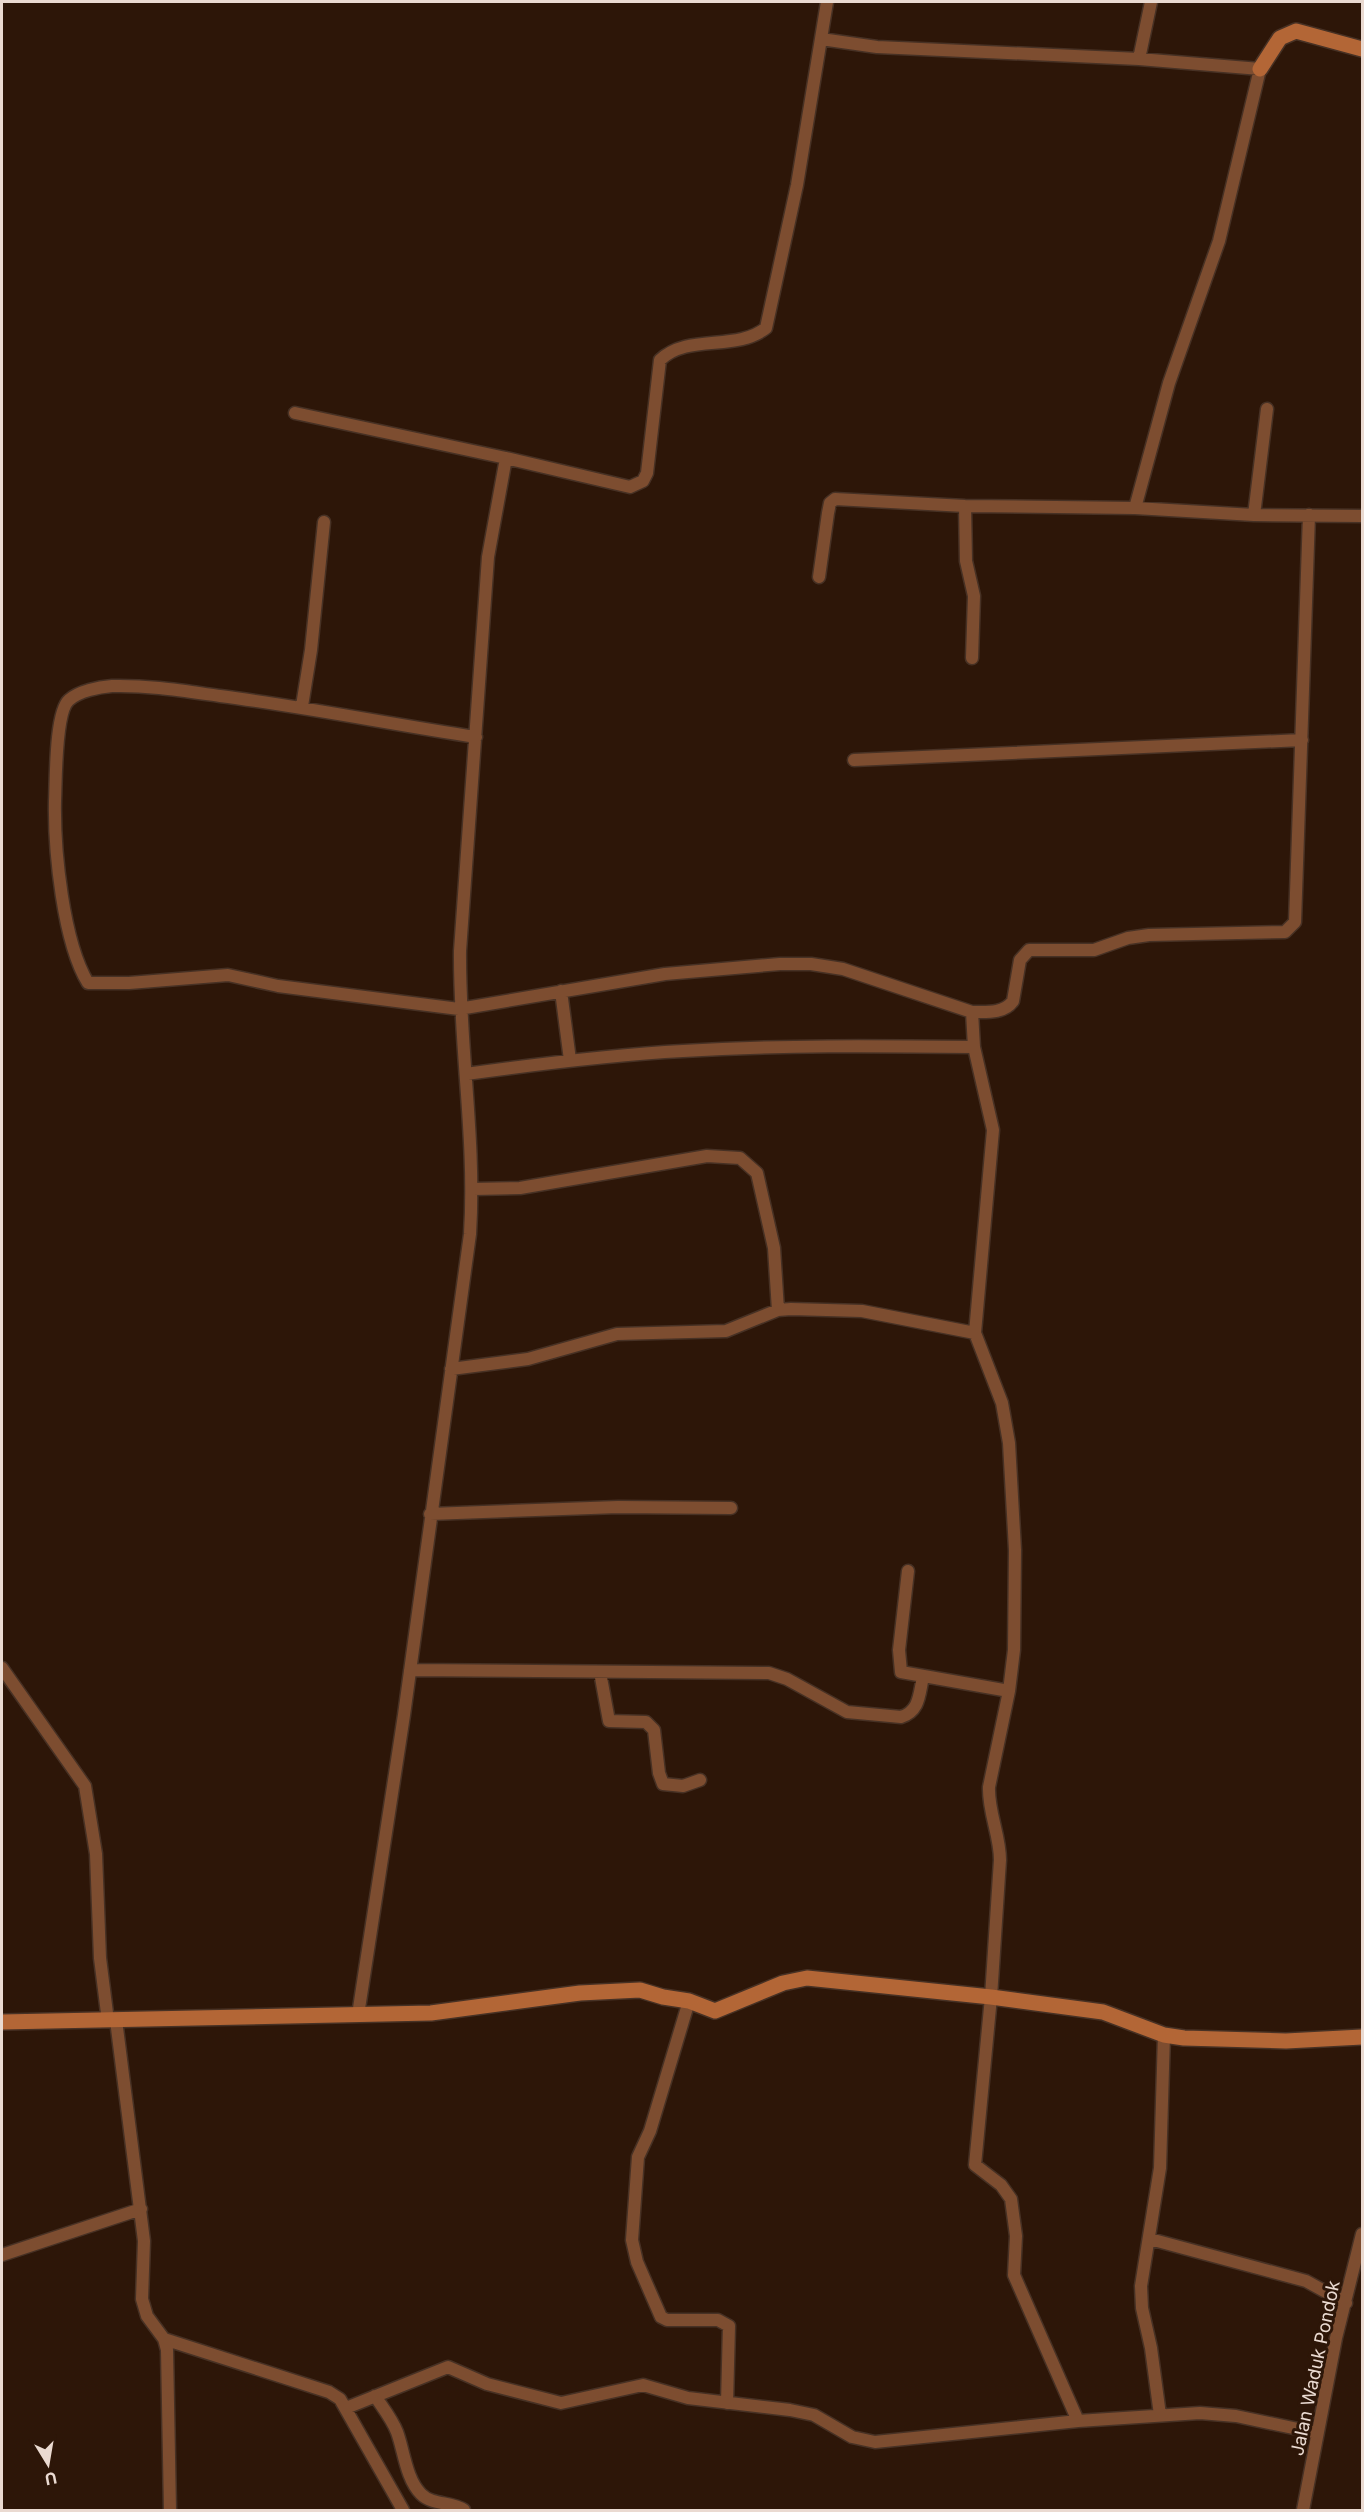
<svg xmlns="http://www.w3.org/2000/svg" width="1364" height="2512" font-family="Inter,sans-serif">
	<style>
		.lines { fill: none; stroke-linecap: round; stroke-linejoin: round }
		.street-casing { stroke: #473124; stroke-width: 15 }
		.secondary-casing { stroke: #473124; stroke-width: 18 }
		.street { stroke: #7d4d30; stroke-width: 12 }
		.secondary { stroke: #b36636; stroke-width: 15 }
		.labels { text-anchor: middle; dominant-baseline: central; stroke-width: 6; stroke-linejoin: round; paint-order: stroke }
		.street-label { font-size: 18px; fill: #eadad1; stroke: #2d1608 }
	</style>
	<rect width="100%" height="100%" fill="#2d1608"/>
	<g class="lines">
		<!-- street casing -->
		<g class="street-casing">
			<path id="street" d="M821 39 877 47 1139 59 1260 69 1219 241 1169 383 1135 508 1254 515 1362 516
				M1139 59 1151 2
				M295 413 506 458
				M965 506 966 561 974 596 972 658
				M1254 515 1267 409
				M819 577 828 513 830 503 835 499 965 506 1135 508
				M302 706 311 650 324 522
				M476 737C390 724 306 707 220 696 184 691 148 685 112 686 99 687 79 691 69 700 55 712 56 781 55 801 54 850 63 942 88 983H129L228 975 278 986 459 1009 665 974 780 964H811L843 969 972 1012C986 1012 1004 1014 1013 1001L1020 960 1029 950H1094L1128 938 1149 935 1285 932 1295 922 1309 515
				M854 760 1302 740
				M561 991 570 1060
				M972 1012 974 1047 993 1130 975 1333 1002 1403 1009 1443 1015 1550 1014 1650 1009 1691 989 1787C988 1812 1000 1835 1000 1860L991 1997 975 2165 1001 2185 1011 2199 1016 2236 1014 2275 1078 2421
				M466 1074C538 1064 610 1055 683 1051 780 1045 877 1046 974 1047
				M473 1189 520 1188 707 1156 740 1158 757 1173 774 1248 778 1310
				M451 1369 528 1359 617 1334 726 1331 778 1310 791 1309 862 1311 975 1333
				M430 1514 618 1507 731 1508
				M908 1571 899 1650 901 1672 1009 1691
				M2 1668 85 1786 96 1854 100 1958 108 2021
				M410 1670 769 1673 787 1679 847 1712 901 1717C920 1711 919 1694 923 1677
				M600 1672 609 1721 646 1722 654 1730 659 1773 663 1784 683 1786 700 1780
				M689 2001 650 2131 638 2157 632 2240 637 2262 661 2317 667 2320H718L729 2326 727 2403
				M358 2015 404 1715 470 1234C476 1139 459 1046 460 951L488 557 506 458 630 487 643 481 647 473 660 360C688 333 736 352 766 328L797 185 827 2
				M116 2020 144 2241 142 2299 147 2316 164 2339 167 2350 170 2510
				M1150 2239 1306 2281 1346 2303
				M2 2255 141 2209
				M164 2339 329 2392 340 2399 403 2510
				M375 2396C383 2408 392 2419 397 2432 404 2451 406 2479 421 2494 433 2506 451 2501 464 2510
				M346 2408 448 2367 487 2384 561 2403 643 2385 688 2398 790 2410 814 2415 852 2437 875 2442 1078 2421 1200 2413 1236 2416 1317 2433
				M1160 2415 1151 2348 1142 2308 1141 2286 1160 2168 1164 2035
				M1303 2510 1336 2338 1362 2234"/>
		</g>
		<!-- secondary casing -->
		<g class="secondary-casing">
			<path id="secondary" d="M1260 69 1280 38 1296 31 1362 49
				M2 2022 431 2013 580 1993 640 1990 663 1997 689 2001 715 2011 783 1983 807 1978 991 1997 1103 2012 1164 2035 1184 2038 1286 2041 1362 2037"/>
		</g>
		<!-- street -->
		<use href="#street" class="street"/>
		<!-- secondary -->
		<use href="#secondary" class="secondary"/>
	</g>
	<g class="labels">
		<!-- street labels -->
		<g class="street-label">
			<text transform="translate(1315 2368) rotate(-78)">Jalan Waduk Pondok</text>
		</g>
	</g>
	<!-- border -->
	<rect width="1364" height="2512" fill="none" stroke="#eadad1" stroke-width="6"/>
	<!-- north arrow -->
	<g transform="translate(48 2464) rotate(169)" stroke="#2d1608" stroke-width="4.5" paint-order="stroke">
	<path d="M0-4.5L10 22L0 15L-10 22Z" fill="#eadad1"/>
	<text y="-9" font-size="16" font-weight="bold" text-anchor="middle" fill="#eadad1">U</text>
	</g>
</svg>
